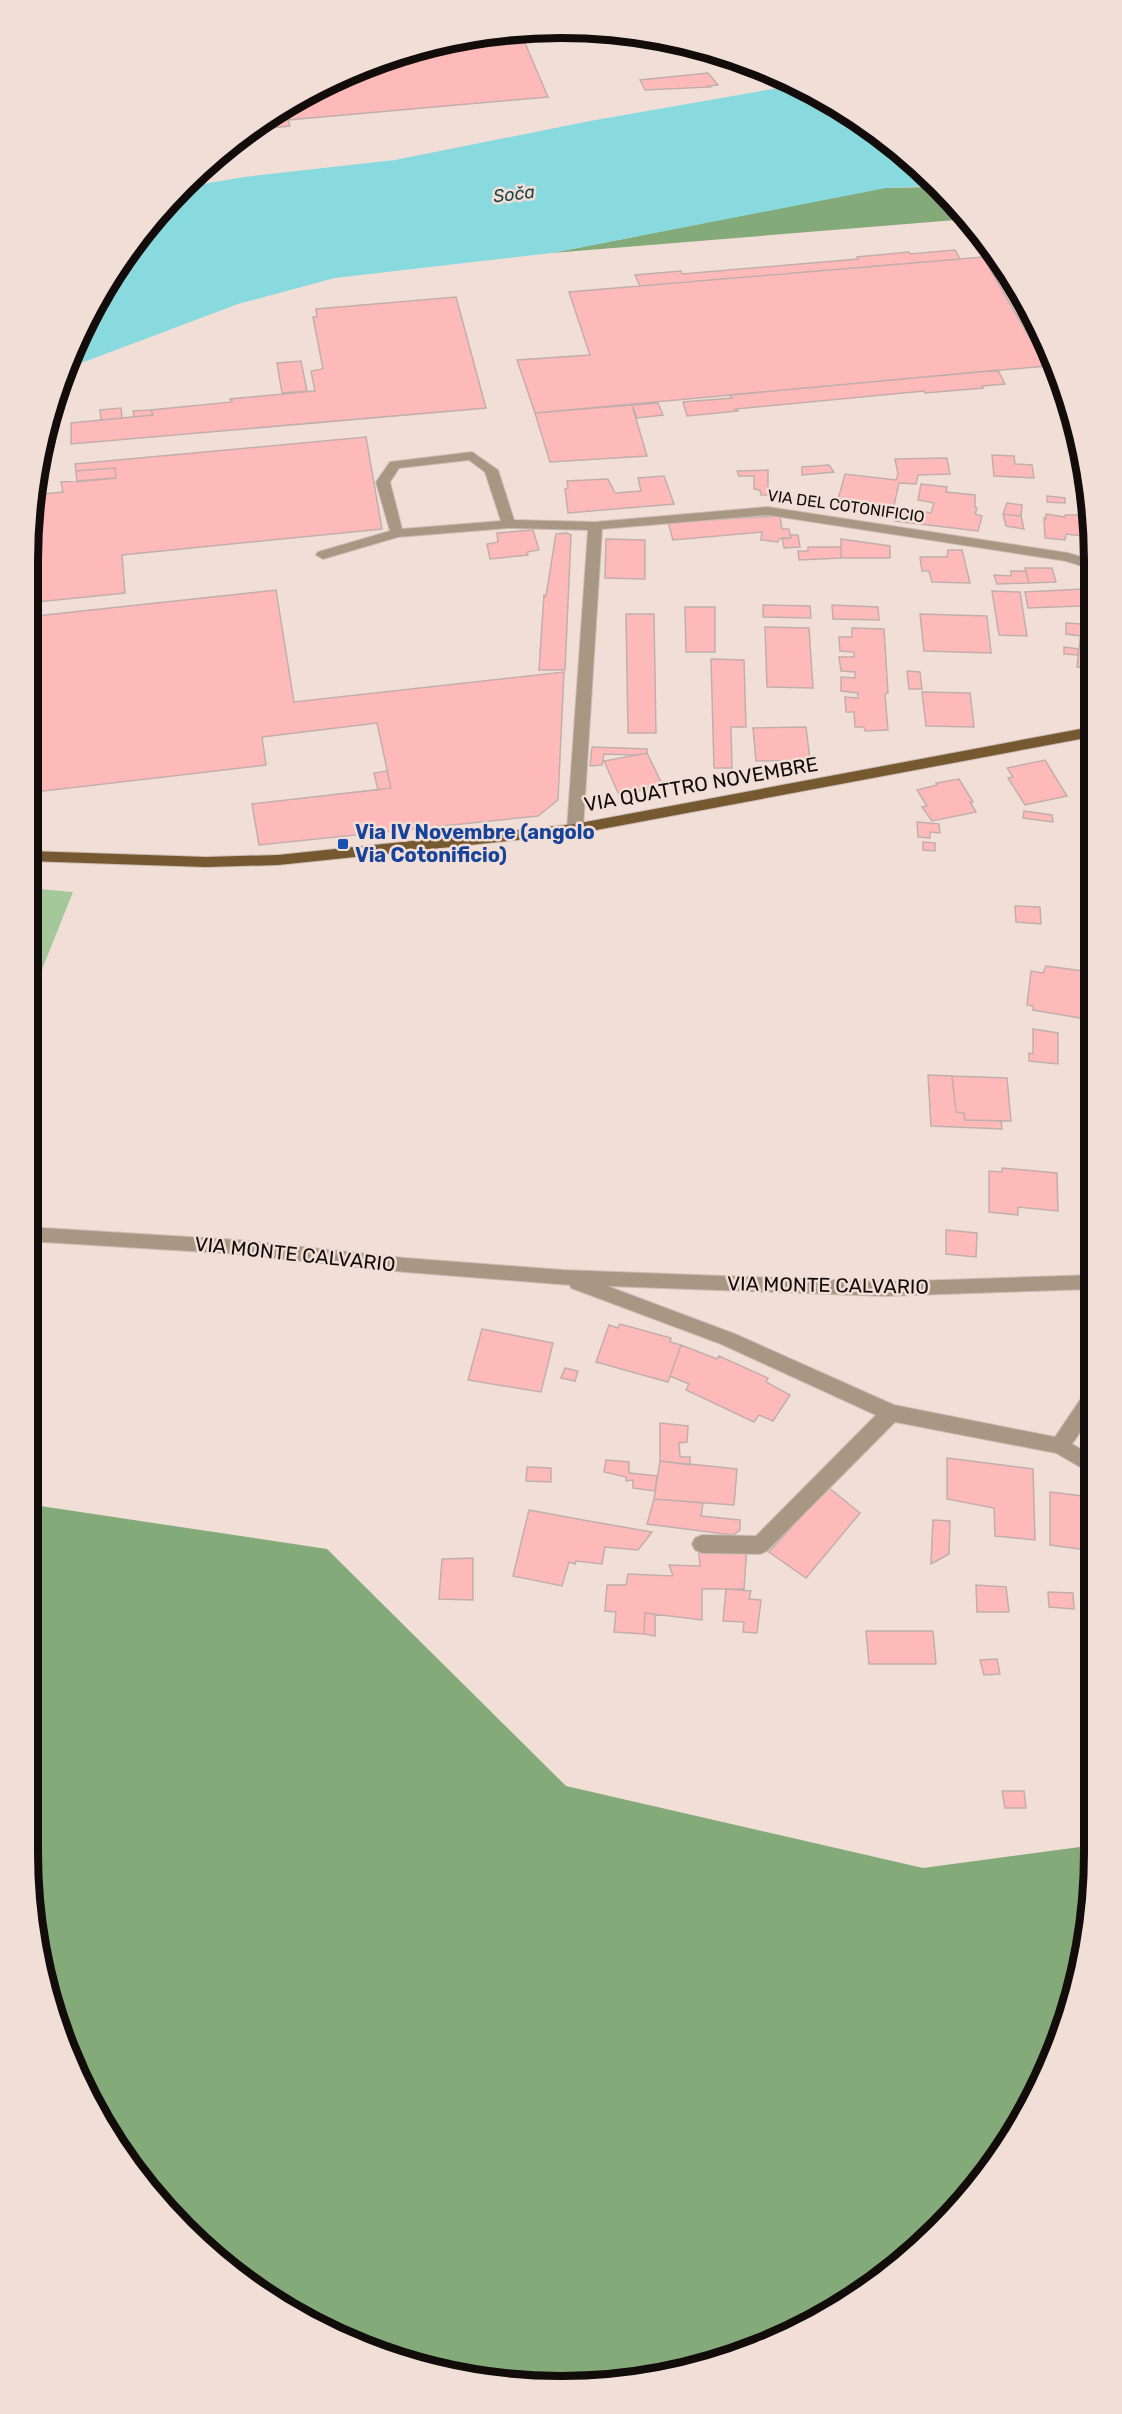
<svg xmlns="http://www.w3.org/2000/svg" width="1122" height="2414" font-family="Rubik,sans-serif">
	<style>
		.green { fill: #a5c89b }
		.forest { fill: #85aa7a }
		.water { fill: #89dadf }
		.building { fill: #febab8; stroke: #c2aead; stroke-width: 1.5 }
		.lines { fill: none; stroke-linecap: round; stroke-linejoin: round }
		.minor-casing { stroke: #cdbdb6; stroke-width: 2 }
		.major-casing { stroke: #cdbdb6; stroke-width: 2 }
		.minor { fill: #a89883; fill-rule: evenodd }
		.major { fill: #765931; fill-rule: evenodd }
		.transit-dot { fill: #1a4fb4; stroke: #f1dfd7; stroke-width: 2 }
		.labels { text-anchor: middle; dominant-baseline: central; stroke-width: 5; stroke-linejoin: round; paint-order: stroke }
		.far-street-label { font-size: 16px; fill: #120c0a; stroke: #f1dfd7 }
		.far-water-label { font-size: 18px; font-style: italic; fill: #22484b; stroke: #f1dfd7 }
		.street-label { font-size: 20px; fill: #120c0a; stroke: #f1dfd7 }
		.transit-label { font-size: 20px; font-weight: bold; fill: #164399; stroke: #f1dfd7; text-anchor: start }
		.rim { fill: none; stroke: #120c0a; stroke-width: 8 }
	</style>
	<rect width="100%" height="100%" fill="#f1dfd7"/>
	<!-- green -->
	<path class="green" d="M27 888 73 892 27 1007Z"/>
	<!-- forest -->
	<path class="forest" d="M935 187 968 219 552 253 881 188Z
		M27 1504 327 1549 566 1786 923 1868 1095 1845 1085 1958 1054 2057 962 2205 828 2316 732 2359 631 2382 457 2377 294 2316 159 2205 98 2120 55 2025 27 1853Z"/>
	<!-- water -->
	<path class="water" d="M795 85 886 137 935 186 886 188 552 253 335 278 238 304 84 362 65 367 117 265 179 188 244 177 395 160 590 121Z"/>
	<!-- building -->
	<path class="building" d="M525 43 548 97 288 120 290 126 248 130 264 117 356 68 401 54Z
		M708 73 718 85 708 86 710 87 645 90 640 80Z
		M955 250 960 259 640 286 635 275 681 271 682 274 858 259 857 257 909 252 910 254Z
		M983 257 1046 366 535 413 517 360 590 355 569 292Z
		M456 297 486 408 71 444V423L153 415 151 410 232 402 230 399 315 391 311 371 323 369 313 317H317L316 309Z
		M301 361 307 391 282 393 277 363Z
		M998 370 1005 384 982 386 983 388 925 393 924 391 735 409 738 411 687 416 683 402 732 398 730 395Z
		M658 403 663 415 637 418 632 405Z
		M632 405 647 456 550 462 535 413Z
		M121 408 122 418 101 420 100 410Z
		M151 410 153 415 134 417 133 411Z
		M366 437 382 529 122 555 125 593 27 603V561L33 495 63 492 61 482 116 478 115 468 76 471 75 464Z
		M992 455 1014 456 1015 464 1032 465 1034 478 994 476Z
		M947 458 950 474 918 475 916 484 899 483 893 510 837 503 845 474 896 480 898 474 895 459Z
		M829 465 834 472 802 475V467Z
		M115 468 116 478 77 482 76 471Z
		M768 470V495H761L760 490 754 489V476H739L737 471Z
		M664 476 674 504 568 513 565 489 568 488 567 481 608 479 615 493 641 491 638 478Z
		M921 484 947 487 946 492 975 495V507L977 508 975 514 982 516 978 531 895 521 898 507 931 513 934 503 918 500Z
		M1047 496 1065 498V503L1047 502Z
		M1007 503 1022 505 1021 516 1003 514Z
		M1003 514 1021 516 1024 529 1006 526Z
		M1046 514 1065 517V515H1085L1084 536 1066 534 1065 540 1045 538 1044 518 1046 519Z
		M780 516 782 529H789L791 538 779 539 778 542 761 540 762 532 673 540 668 522Z
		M533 530 539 550 527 552 528 555 490 559 487 544 498 542 497 533Z
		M567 533 571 535 565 670H539L544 595 546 596 556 534Z
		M791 535H798L800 547 784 548 782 538H791Z
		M606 539 645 540V579L605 578Z
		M841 539 890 546V558H841Z
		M808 547H841V558L799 560 798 551H808Z
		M948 550H962L970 583 932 582 929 571H922L920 557H947Z
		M1025 568H1052L1056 582 1029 583Z
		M1011 571H1026L1029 583 997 584 994 575 1011 576Z
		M1091 586V608L1081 606 1028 608 1025 592 1083 589Z
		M276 590 294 702 564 672 558 800 538 816 259 845 252 804 391 788 377 723 262 737 266 765 27 793V617Z
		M992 591 1020 592 1027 636 999 635Z
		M763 605 810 606 811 618 763 617Z
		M832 605 878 607 879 620 833 619Z
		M685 607H715V652H686Z
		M626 614H654L656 733H628Z
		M920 614 987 616 991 653 924 651Z
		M1066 623 1081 624V636L1066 634Z
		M765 627 809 628 813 688 767 687Z
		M852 628 884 629 888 693 885 694 888 730 865 731 864 727H855L854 712H846L845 697 858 698V693L841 691V677L855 678V672L841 671 839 657H854V652L840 651 839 637H852Z
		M1081 631 1091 632V669L1077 667Z
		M1064 647 1079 649 1078 655 1064 654Z
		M711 659 744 660 746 727H731L732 768H714Z
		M907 671 920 672 922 689H909Z
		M922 692 970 693 974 727 926 726Z
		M806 727 810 760 756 761 753 728Z
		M592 747 647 749V753L637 755 604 754 602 765 590 766Z
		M647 753 663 786 619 795 604 761Z
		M1045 760 1067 796 1025 805 1008 778 1013 777 1007 768Z
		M387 771 391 788 378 790 374 773Z
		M959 779 973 802H970L976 812 932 821 922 807 927 806 917 790 937 785 936 783Z
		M1024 811 1052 815 1053 822 1023 818Z
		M917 822 939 824 940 833 930 832V838L918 837Z
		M923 842 935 843V851L923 850Z
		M1015 906 1040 907 1041 924 1016 922Z
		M1046 966 1083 971 1082 979 1089 980 1086 1019 1033 1010V1006L1027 1005 1031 971 1043 973Z
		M1033 1029 1058 1033V1064L1029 1061V1053L1033 1054Z
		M928 1075 952 1076 956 1112 964 1113 965 1120 1001 1121 1002 1129 931 1126Z
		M952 1076 1007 1078 1011 1121 965 1120 964 1113 956 1112Z
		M1002 1168 1057 1173 1058 1211 1018 1207V1215L989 1212V1171L1002 1172Z
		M946 1230 977 1233 976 1257 946 1254Z
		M620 1324 671 1338 670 1342 681 1345 668 1382 596 1362 609 1325 618 1328Z
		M482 1329 553 1343 541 1392 468 1380Z
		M681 1345 717 1359 719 1356 768 1378 766 1382 790 1395 773 1421 759 1415 754 1422 686 1390 689 1384 670 1376Z
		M565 1368 578 1371 575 1381 561 1378Z
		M660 1423 688 1426 687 1442 679 1443 680 1457H690V1465L660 1461Z
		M947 1458 1033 1469 1035 1540 995 1536 994 1508 947 1499Z
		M606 1460 629 1462V1473L657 1476 655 1491 633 1488V1480L626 1481V1477L604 1472Z
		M660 1461 737 1469 734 1505 654 1499Z
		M527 1467 551 1468V1482L526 1481Z
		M828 1487 860 1513 806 1578 769 1552Z
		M1050 1492 1083 1496V1499L1094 1500V1551L1050 1545Z
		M654 1499 703 1503 701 1516 740 1520V1530L733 1535 647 1524Z
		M529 1510 583 1520 652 1532 638 1550 605 1547 602 1564 576 1561 575 1564 569 1562 562 1586 513 1576Z
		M933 1520 950 1521 949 1554 931 1564Z
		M698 1544 747 1546 744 1589H702V1620L645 1613 644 1634 614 1632 616 1612 605 1611 607 1585H626L628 1574 673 1576 669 1565 700 1566Z
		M473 1558V1600L439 1599 442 1559Z
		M976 1585 1006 1587 1009 1612H977Z
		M726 1589 751 1591 749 1599 761 1600 757 1633 743 1632 744 1622 723 1621Z
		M1048 1592 1073 1593 1074 1609 1049 1607Z
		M645 1613 655 1614V1636L644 1634Z
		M866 1631H933L936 1664H869Z
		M997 1659 1000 1674 984 1675 980 1660Z
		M1002 1791H1024L1026 1808H1005Z"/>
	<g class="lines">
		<!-- minor casing -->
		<g class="minor-casing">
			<path id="minor" d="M472 452 498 470 514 520 595 522 768 507 1068 553 1091 560V569L1066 561 768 515 602 529 583 829 575 834 567 829 588 530 509 528 398 537 323 559 316 555 318 552 390 531 376 482 390 462ZM469 460 485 472 501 521 402 529 390 482 399 468Z
				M27 1227 238 1240 405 1258 563 1270 884 1282 1093 1275V1289L884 1296 607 1286 735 1334 894 1405 1055 1437 1086 1391 1093 1389 1094 1412 1072 1444 1094 1457V1475L1056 1453 895 1422 767 1551 760 1554 702 1553 695 1550 692 1544 695 1538 702 1535 756 1536 876 1415 721 1344 571 1288 570 1285 405 1272 238 1254 27 1241Z"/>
		</g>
		<!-- major casing -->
		<g class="major-casing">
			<path id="major" d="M1091 727V737L575 834 278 865 206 867 27 861V851L206 857 278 855 575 824Z"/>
		</g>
		<!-- minor -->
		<use href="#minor" class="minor"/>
		<!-- major -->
		<use href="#major" class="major"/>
	</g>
	<!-- markers -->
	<rect class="transit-dot" x="337" y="838" width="12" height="12" rx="3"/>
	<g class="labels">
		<!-- far-street labels -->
		<g class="far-street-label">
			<text transform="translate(846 506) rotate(8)">VIA DEL COTONIFICIO</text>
		</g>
		<!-- far-water labels -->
		<g class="far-water-label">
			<text transform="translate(514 194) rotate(-7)">Soča</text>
		</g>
		<!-- street labels -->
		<g class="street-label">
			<text transform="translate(701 784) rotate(-10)">VIA QUATTRO NOVEMBRE</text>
			<text transform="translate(295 1254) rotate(6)">VIA MONTE CALVARIO</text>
			<text transform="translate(828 1285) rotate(1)">VIA MONTE CALVARIO</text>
		</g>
		<!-- transit labels -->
		<g class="transit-label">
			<text x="355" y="832">Via IV Novembre (angolo<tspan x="355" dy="23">Via Cotonificio)</tspan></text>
		</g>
	</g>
	<!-- crop -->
	<path d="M0 0H1122V2414H0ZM561 38H561A523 523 0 0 1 1084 561V1853A523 523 0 0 1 561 2376H561A523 523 0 0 1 38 1853V561A523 523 0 0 1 561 38Z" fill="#f1dfd7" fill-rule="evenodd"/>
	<path class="rim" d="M561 38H561A523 523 0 0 1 1084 561V1853A523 523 0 0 1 561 2376H561A523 523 0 0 1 38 1853V561A523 523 0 0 1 561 38Z"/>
</svg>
